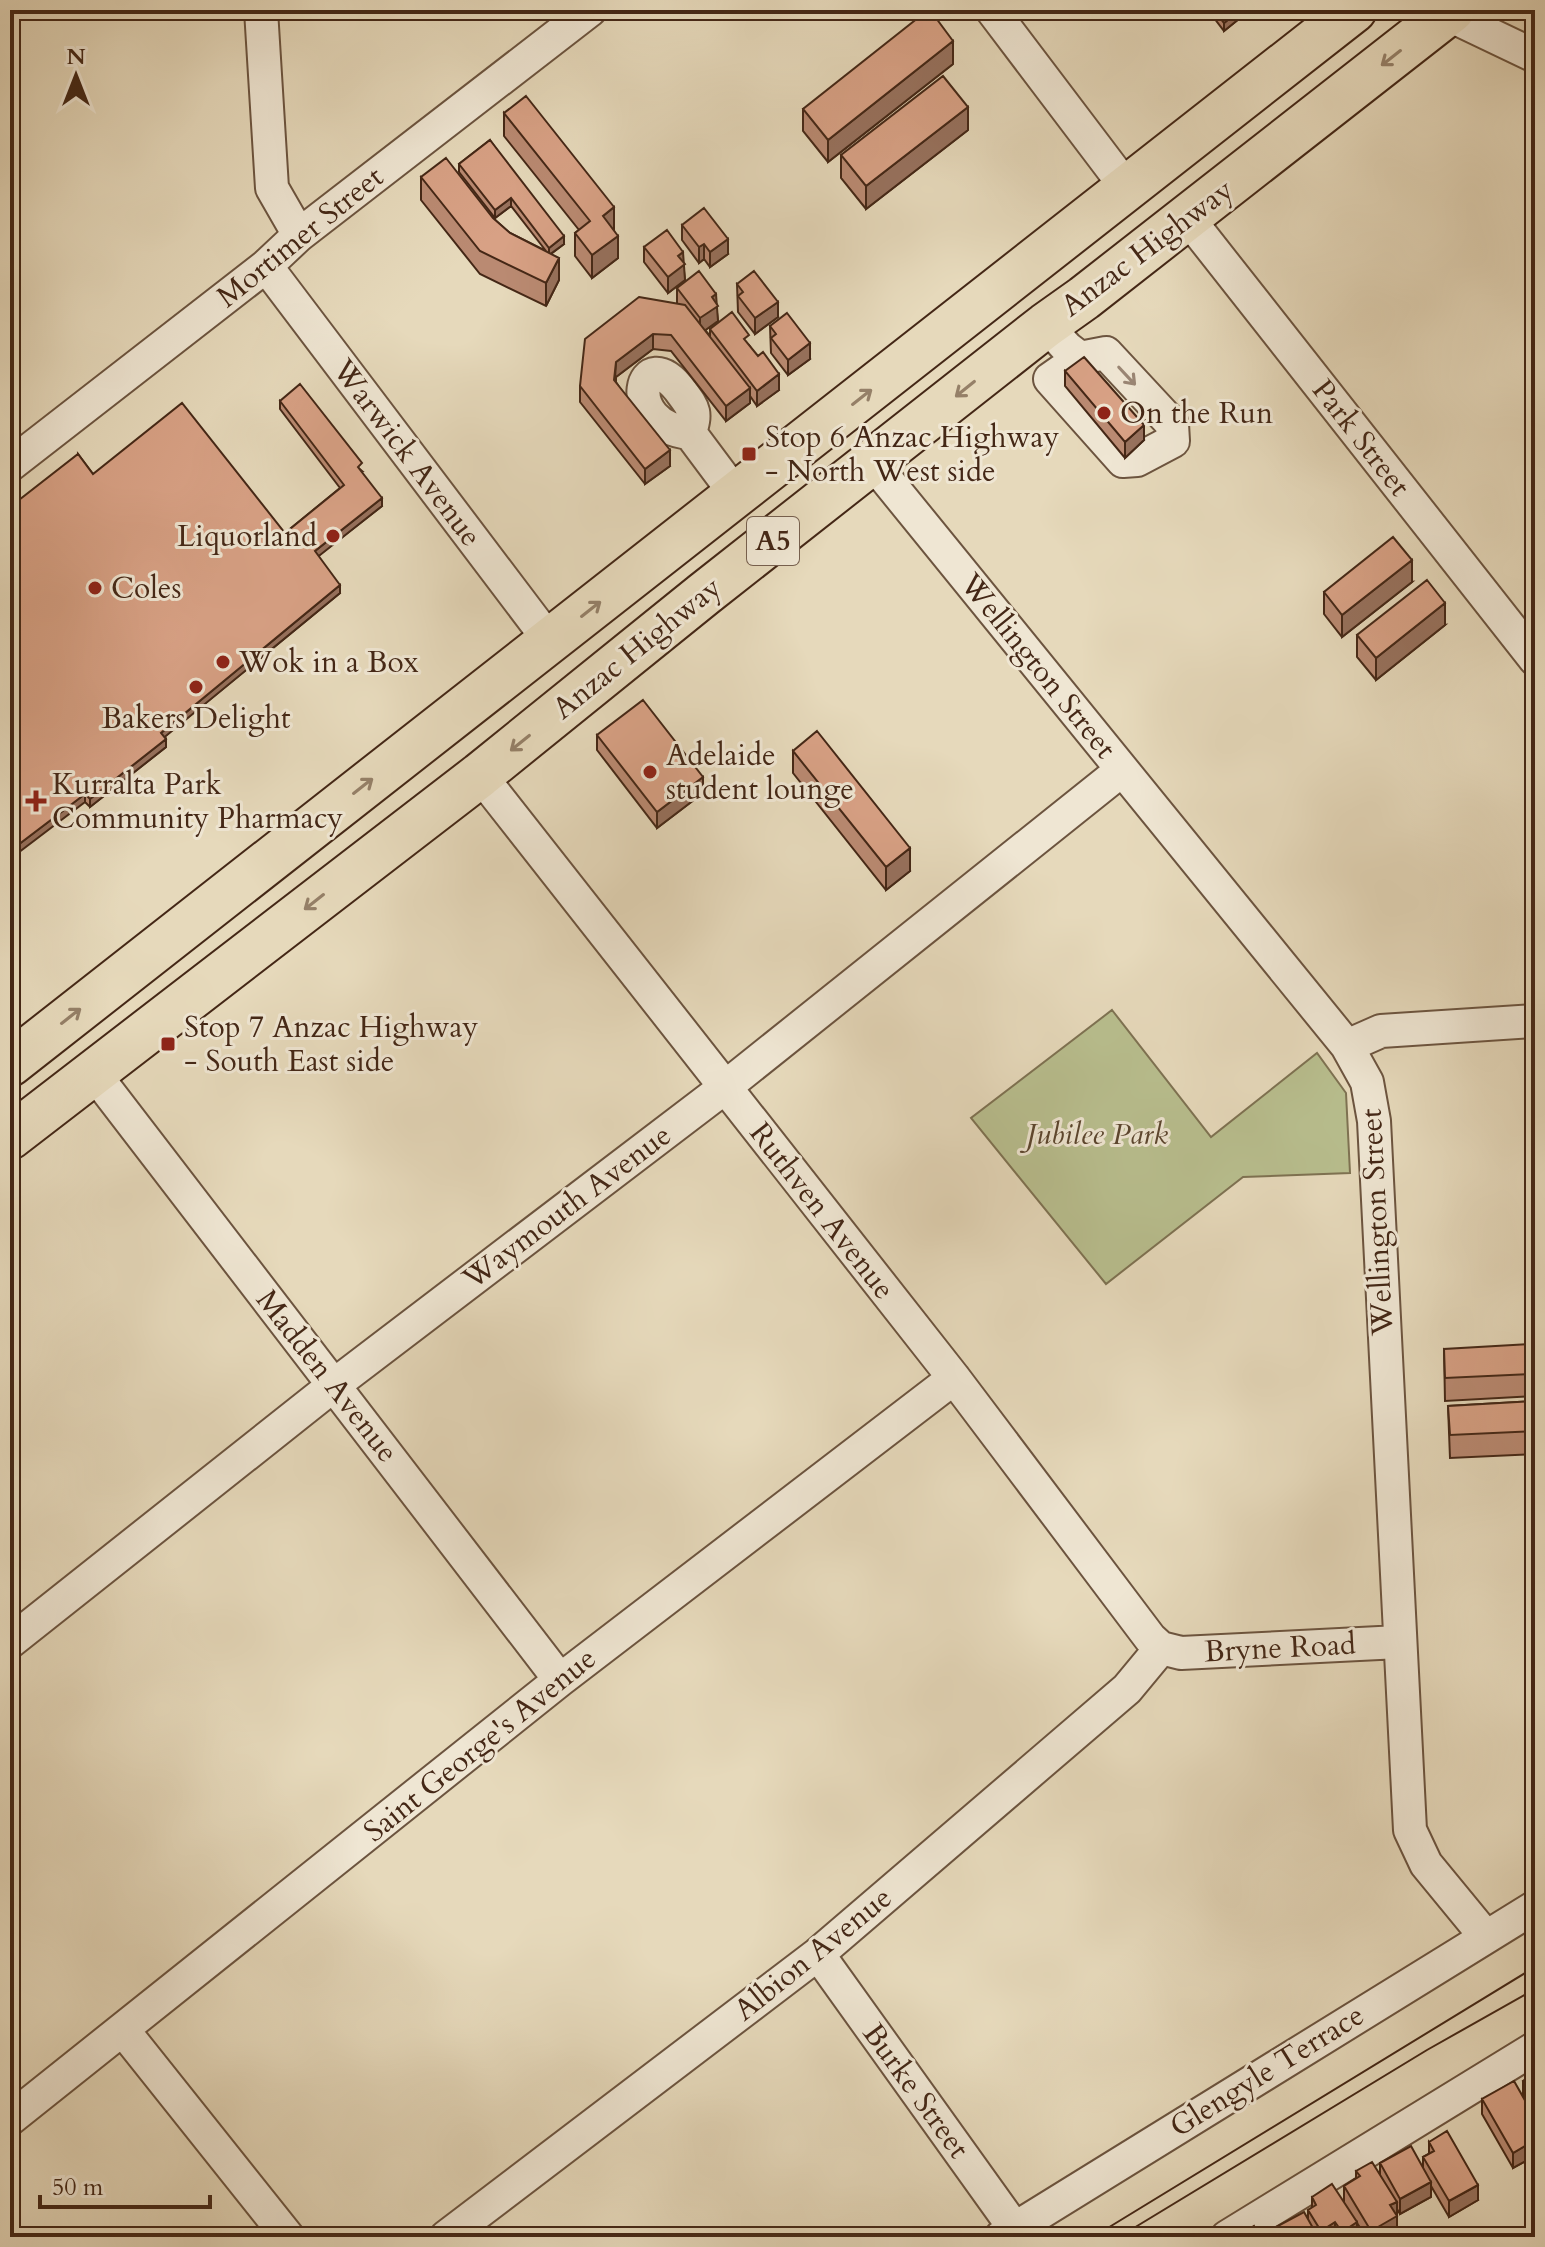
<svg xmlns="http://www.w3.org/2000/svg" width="1545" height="2247" font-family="Cardo,serif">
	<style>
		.green { fill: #b8be8e; stroke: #7e7252; stroke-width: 2 }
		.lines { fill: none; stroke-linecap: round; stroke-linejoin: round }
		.minor-casing { stroke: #6c543f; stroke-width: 36 }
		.highway-casing { stroke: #442716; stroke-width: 48 }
		.minor { stroke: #efe6d3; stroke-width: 32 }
		.highway { stroke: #e6d9bb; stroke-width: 44 }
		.tram { stroke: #442716; stroke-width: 2 }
		.wall { fill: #ba8a72; stroke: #442716; stroke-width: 2 }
		.shaded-wall { fill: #97715d; stroke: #442716; stroke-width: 2 }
		.building { fill: #d8a185; stroke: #442716; stroke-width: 2 }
		.oneway { stroke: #958068 }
		.oneway2 { stroke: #9a8674 }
		.poi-dot { fill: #8f2418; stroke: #efe6d3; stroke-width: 3 }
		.labels { text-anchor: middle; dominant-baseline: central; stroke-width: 6; stroke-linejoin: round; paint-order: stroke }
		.shield { fill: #efe6d3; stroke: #77604f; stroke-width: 2 }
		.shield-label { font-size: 28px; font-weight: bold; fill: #442716 }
		.street-label { font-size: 30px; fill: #442716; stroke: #efe6d3 }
		.poi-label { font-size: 30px; fill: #442716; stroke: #efe6d3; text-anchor: start }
		.park-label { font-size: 30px; font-style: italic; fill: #5b452e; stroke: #efe6d3 }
	</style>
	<rect width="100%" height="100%" fill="#e6d9bb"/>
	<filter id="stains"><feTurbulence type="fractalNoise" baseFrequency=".0025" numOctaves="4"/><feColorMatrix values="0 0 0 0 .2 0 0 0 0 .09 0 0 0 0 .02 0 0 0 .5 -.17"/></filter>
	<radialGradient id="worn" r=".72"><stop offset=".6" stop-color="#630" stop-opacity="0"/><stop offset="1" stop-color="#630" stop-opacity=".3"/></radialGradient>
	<!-- green -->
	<path class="green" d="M1112 1010 1211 1137 1317 1053 1346 1093 1350 1173 1243 1177 1106 1284 971 1118Z"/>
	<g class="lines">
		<!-- minor casing -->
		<g class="minor-casing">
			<path id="minor" d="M261 10 272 188 299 235
				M992 10 1126 187
				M1447 14 1535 56
				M1187 217 1535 659
				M266 266 549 640
				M1046 325 1067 348 1080 358 1106 353 1172 424 1173 441 1137 460 1123 461 1050 379 1080 358
				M690 433C618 426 641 335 682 393 695 410 696 413 690 433L737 496
				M873 463 1347 1046 1367 1082 1374 1121 1410 1830 1426 1864 1486 1937
				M10 465 266 266 299 235 590 10
				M480 775 954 1378 1150 1638 1161 1648 1181 1653 1399 1642
				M1347 1046 1381 1031 1535 1021
				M93 1072 560 1680
				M10 1642 334 1385 724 1088 1122 770
				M818 1954 1015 2229
				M123 2030 288 2237
				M10 2119 560 1680 954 1378
				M446 2237 818 1954 1127 1689 1161 1648
				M1001 2237 1535 1907
				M1227 2237 1535 2048"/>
		</g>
		<!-- highway casing -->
		<g class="highway-casing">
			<path id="highway" d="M10 1064 1354 10
				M10 1137 480 775 704 594 1046 325 1084 298 1452 10"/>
		</g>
		<!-- minor -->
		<use href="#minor" class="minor"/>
		<!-- highway -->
		<use href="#highway" class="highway"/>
		<!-- tram -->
		<path class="tram" d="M1093 2237 1535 1967
			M1119 2237 1427 2050 1535 1989"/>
	</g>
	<!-- wall -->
	<path class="wall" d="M1208 10H1250L1224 31Z
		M953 64 828 162 803 131V109Z
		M504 113 614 230 618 258 592 278 575 256V233L579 230 504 136Z
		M968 130 866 209 841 178V155Z
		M490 140 564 244 551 254 559 280 546 306 480 274 421 200V177L493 218 510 233 546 251 511 206 495 218 459 172V164Z
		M682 225 728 254 710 267 704 259 699 263 682 240Z
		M644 247 683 262 685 280 668 293 644 262Z
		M737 284 778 317 755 334 738 312Z
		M677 288 716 304 718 321 705 330 710 336V329L749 345 779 390 757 406 750 396V403L726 421 671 351 653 349 616 377V382L670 466 645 484 580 402V386L677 304Z
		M770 326 810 359 788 375 771 353Z
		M1065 371 1144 440 1125 458 1065 386Z
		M280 401 362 471H361L382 506 318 556 340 593 164 737 166 747 90 807 85 802 78 454 93 474 285 533 340 488 280 409Z
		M1412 582 1342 637 1324 614V592Z
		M1445 625 1376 680 1357 657V635Z
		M597 735 703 793 657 828 597 750Z
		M793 751 910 871 886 890 793 773Z
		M1444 1349 1534 1374V1396L1445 1401Z
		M1535 1401V1454L1450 1458 1448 1406Z
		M1535 2074V2116L1523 2096V2081Z
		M1482 2099 1535 2118V2156L1513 2168 1482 2114Z
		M1429 2142 1478 2200 1449 2217 1431 2186V2197L1400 2214 1397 2209V2231L1387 2237H1366L1357 2223V2237H1274V2228L1308 2218V2210L1312 2208V2197L1344 2201V2186L1356 2178V2171L1380 2175V2163L1423 2168V2157L1429 2154Z"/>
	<!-- shaded-wall -->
	<path class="shaded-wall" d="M1240 10H1250L1224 31V23Z
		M953 41V64L828 162V140Z
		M968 107V130L866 209V186Z
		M511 198V206L495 218V210Z
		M614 207V230L603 239V216Z
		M564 236V244L549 255V248Z
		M618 236V258L592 278V255Z
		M728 239V254L710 267V252Z
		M704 244V259L699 263V247Z
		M683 252 685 280 668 293V277L678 256Z
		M559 258V280L546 306V283Z
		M716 294 718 321 700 334V318L712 297Z
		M778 302V317L755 334V318Z
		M653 334V349L616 377 614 396 616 362Z
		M810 343V359L788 375V360Z
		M779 374V390L757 406V391Z
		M750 388V403L726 421V406Z
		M1144 425V440L1125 458V442Z
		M670 450V466L645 484V469Z
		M382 498V506L315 559V551Z
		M1412 560V582L1342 637V615Z
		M340 585V593L161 740V733Z
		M1445 603V625L1376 680V658Z
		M166 739V747L90 807V799Z
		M703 777V793L657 828V812Z
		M85 794V802L10 859V851Z
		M910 848V871L886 890V867Z
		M1535 2140V2156L1513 2168V2153Z
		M1431 2182V2197L1400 2214V2199Z
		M1478 2185V2200L1449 2217V2201Z
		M1397 2202V2231L1387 2237H1371V2231L1390 2205Z
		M1335 2222V2237H1321V2231Z
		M1357 2222V2237H1342V2232Z"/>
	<!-- building -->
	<path class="building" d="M928 10H930L953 41 828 140 803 109Z
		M1214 10H1240L1224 23Z
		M943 76 968 107 866 186 841 155Z
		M526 96 614 207 603 216 618 236 592 255 575 233 590 221 504 113Z
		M490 140 564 236 549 248 511 198 495 210 459 164Z
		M446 158 493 218 510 233 559 258 546 283 480 251 421 177Z
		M704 208 728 239 710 252 704 244 699 247 682 225Z
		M667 230 683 252 678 256 685 264 668 277 644 247Z
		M699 271 716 294 712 297 718 306 700 318 677 288Z
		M754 271 778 302 755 318 738 296 743 292 737 284Z
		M639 297 685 305 750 388 726 406 671 335 653 334 616 362 614 380 670 450 645 469 580 386 585 339Z
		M732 312 749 335 744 339 758 356 763 352 779 374 757 391 710 329Z
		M787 313 810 343 788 360 771 338 776 334 770 326Z
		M1084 357 1144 425 1125 442 1065 371Z
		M300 384 362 463 358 467 382 498 315 551 340 585 161 733 166 739 90 799 85 794 10 851V507L78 454 93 474 182 403 285 533 344 485 280 401Z
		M1393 537 1412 560 1342 615 1324 592Z
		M1427 580 1445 603 1376 658 1357 635Z
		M643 700 703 777 657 812 597 735Z
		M817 731 910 848 886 867 793 751Z
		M1532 1344 1534 1374 1445 1378 1444 1349Z
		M1535 1401V1431L1450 1435 1448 1406Z
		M1535 2074V2101L1523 2081Z
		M1514 2081 1535 2118V2140L1513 2153 1482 2099Z
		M1447 2131 1478 2185 1449 2201 1423 2157 1434 2151 1429 2142Z
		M1411 2146 1431 2182 1400 2199 1380 2163Z
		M1372 2162 1397 2202 1390 2205 1397 2216 1371 2231 1344 2186 1360 2176 1356 2171Z
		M1332 2184 1357 2222 1342 2232 1335 2222 1321 2231 1308 2210 1316 2205 1312 2197Z
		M1304 2212 1318 2237H1279L1274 2228Z
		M1254 2226 1260 2237H1237Z"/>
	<!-- one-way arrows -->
	<defs><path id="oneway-shaft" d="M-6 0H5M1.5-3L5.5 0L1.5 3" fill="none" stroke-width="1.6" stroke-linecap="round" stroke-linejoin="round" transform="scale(2)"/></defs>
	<g class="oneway">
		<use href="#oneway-shaft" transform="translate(1391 58) rotate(142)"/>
		<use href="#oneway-shaft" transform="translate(965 389) rotate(141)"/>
		<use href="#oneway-shaft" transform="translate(862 397) rotate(-38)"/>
		<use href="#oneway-shaft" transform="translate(591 609) rotate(-38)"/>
		<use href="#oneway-shaft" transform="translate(520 743) rotate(141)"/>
		<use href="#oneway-shaft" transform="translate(363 786) rotate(-38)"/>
		<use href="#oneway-shaft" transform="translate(314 902) rotate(142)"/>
		<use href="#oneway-shaft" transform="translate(71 1016) rotate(-38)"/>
	</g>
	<use class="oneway2" href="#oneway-shaft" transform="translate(1127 376) rotate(47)"/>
	<!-- markers -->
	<g class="poi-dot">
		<circle cx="1104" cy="413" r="8"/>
		<rect x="741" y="446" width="16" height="16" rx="4"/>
		<circle cx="333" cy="536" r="8"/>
		<circle cx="95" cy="588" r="8"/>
		<circle cx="223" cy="662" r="8"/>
		<circle cx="196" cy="687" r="8"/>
		<circle cx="650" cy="772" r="8"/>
		<path d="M32 789h8v8h8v8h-8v8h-8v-8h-8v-8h8z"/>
		<rect x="160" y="1036" width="16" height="16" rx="4"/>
	</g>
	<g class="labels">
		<!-- shield labels -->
		<rect class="shield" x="747" y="517" width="52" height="48" rx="6"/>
		<g class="shield-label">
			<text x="773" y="541">A5</text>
		</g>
		<!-- street labels -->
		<g class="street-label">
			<text transform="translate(300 237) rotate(-39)">Mortimer Street</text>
			<text transform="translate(1147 248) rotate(-37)">Anzac Highway</text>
			<text transform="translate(1361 438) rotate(52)">Park Street</text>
			<text transform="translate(407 453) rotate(53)">Warwick Avenue</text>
			<text transform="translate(637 648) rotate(-39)">Anzac Highway</text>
			<text transform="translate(1038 666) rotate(51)">Wellington Street</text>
			<text transform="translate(567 1207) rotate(-37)">Waymouth Avenue</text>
			<text transform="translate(822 1211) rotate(52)">Ruthven Avenue</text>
			<text transform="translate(1377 1222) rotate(-93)">Wellington Street</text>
			<text transform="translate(327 1376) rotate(52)">Madden Avenue</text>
			<text transform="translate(1280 1648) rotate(-3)">Bryne Road</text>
			<text transform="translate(480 1745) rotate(-39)">Saint George's Avenue</text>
			<text transform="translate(813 1954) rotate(-39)">Albion Avenue</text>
			<text transform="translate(1267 2071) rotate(-32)">Glengyle Terrace</text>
			<text transform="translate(916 2091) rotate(54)">Burke Street</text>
		</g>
		<!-- poi labels -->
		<g class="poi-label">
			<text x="1120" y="413">On the Run</text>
			<text x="765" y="437">Stop 6 Anzac Highway<tspan x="765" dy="34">- North West side</tspan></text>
			<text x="317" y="536" text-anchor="end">Liquorland</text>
			<text x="111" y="588">Coles</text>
			<text x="239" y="662">Wok in a Box</text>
			<text x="196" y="718" text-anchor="middle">Bakers Delight</text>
			<text x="666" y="755">Adelaide<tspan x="666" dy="34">student lounge</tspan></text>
			<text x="52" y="784">Kurralta Park<tspan x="52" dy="34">Community Pharmacy</tspan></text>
			<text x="184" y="1027">Stop 7 Anzac Highway<tspan x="184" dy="34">- South East side</tspan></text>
		</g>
		<!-- park labels -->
		<g class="park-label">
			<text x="1097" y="1134">Jubilee Park</text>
		</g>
	</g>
	<!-- margin -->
	<rect width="1545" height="2247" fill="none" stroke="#e6d9bb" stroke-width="40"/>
	<rect x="12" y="12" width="1521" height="2223" fill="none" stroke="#442716" stroke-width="4"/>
	<rect x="20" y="20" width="1505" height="2207" fill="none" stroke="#442716" stroke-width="2"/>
	<!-- north arrow -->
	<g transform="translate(76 76)" stroke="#efe6d3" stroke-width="6" paint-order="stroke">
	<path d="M0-6L14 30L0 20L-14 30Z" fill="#442716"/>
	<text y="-12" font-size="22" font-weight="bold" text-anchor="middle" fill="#442716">N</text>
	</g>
	<!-- scale -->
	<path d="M40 2195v12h170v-12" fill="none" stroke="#442716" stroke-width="4"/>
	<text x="52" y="2195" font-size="24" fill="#442716" stroke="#efe6d3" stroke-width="6" paint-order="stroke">50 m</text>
	<rect width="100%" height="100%" filter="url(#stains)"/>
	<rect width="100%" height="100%" fill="url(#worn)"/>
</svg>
